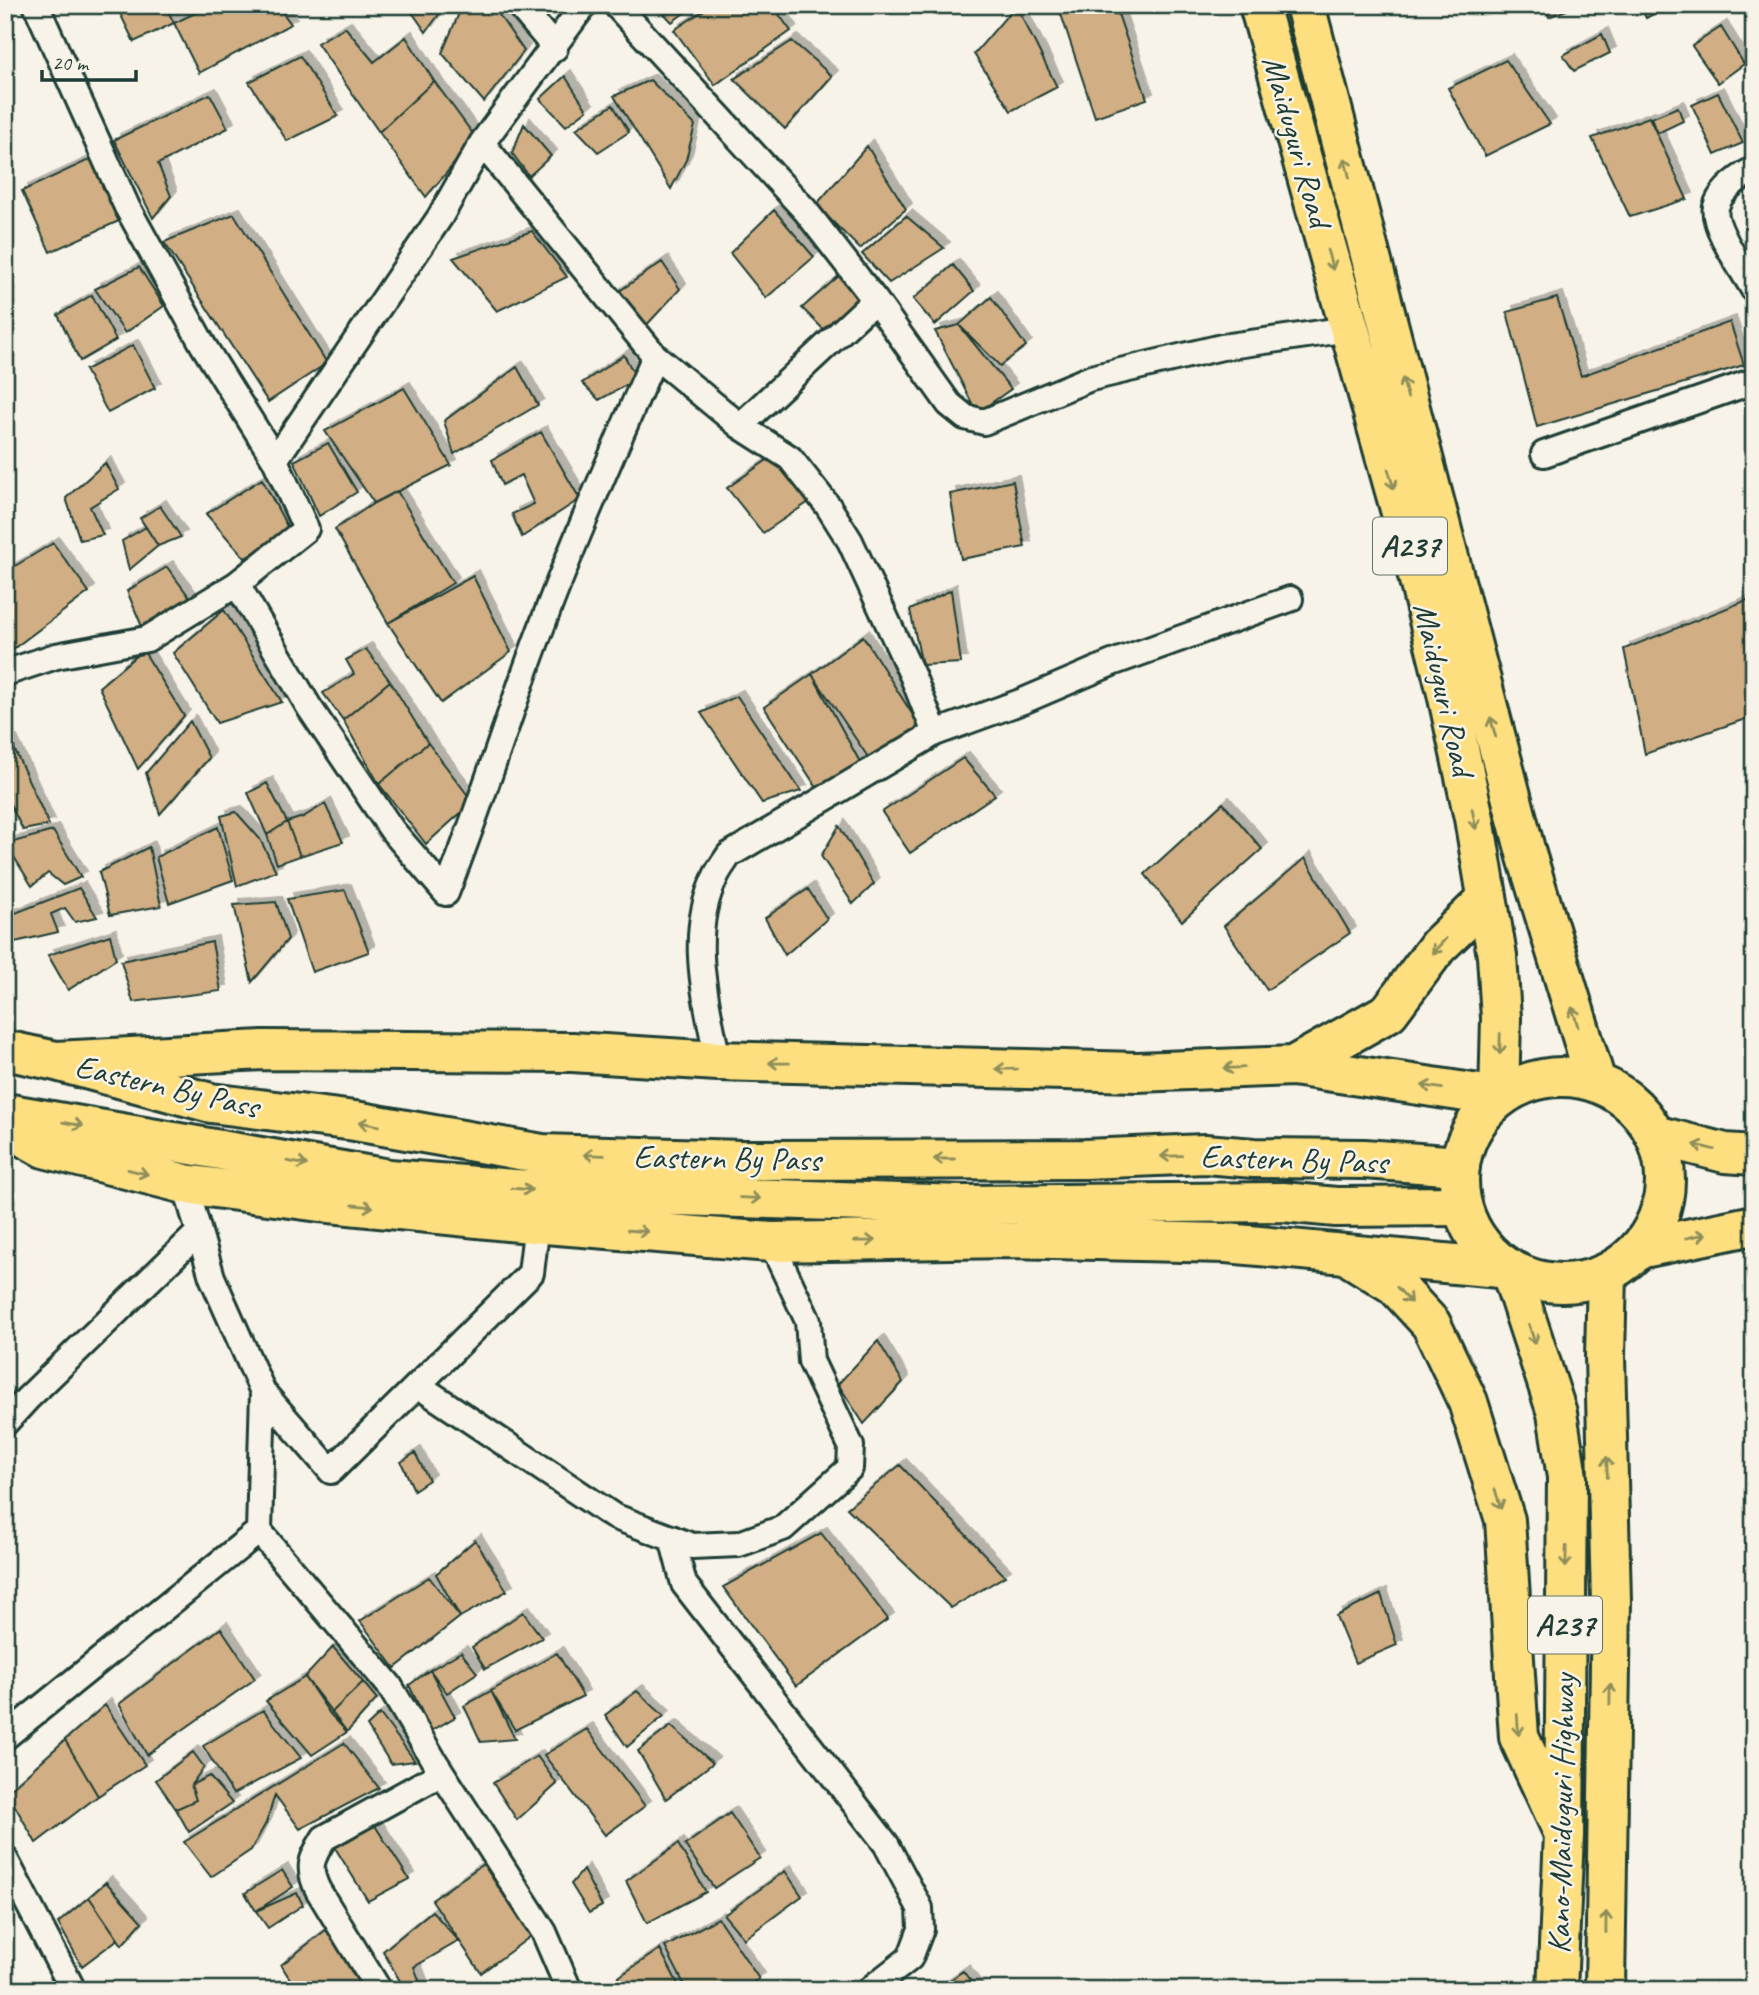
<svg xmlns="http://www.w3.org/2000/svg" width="1759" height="1995" font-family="Caveat,sans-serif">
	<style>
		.building { fill: #d1ae83; stroke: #1f3d34; stroke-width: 2; filter: url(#shadow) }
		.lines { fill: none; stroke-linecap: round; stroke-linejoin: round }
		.street-casing { stroke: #1f3d34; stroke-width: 30 }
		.primary-casing { stroke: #1f3d34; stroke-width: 44 }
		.highway-casing { stroke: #1f3d34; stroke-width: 44 }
		.street { stroke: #f7f3e8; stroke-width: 24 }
		.primary { stroke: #fddf80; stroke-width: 38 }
		.highway { stroke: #fddf80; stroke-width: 38 }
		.oneway { stroke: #8e8e5a }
		.labels { text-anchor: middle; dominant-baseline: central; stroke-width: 5; stroke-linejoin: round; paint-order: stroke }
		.shield { fill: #f7f3e8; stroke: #60746a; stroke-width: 2 }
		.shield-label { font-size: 32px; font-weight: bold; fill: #1f3d34 }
		.street-label { font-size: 33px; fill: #1f3d34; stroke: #f7f3e8 }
	</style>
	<defs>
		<filter id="shadow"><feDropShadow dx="6" dy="-6" stdDeviation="0" flood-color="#0004"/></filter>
	</defs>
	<rect width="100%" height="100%" fill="#f7f3e8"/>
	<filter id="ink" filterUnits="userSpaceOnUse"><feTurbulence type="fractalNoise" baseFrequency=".0143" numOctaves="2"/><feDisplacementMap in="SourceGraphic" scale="14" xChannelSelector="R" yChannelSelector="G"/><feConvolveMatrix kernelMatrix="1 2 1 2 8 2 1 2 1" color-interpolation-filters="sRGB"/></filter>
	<g filter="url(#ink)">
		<!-- building -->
		<path class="building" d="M116 5H165L174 23 134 42Z
			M212 5H277L291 24 199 73 174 23Z
			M407 5H446L426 32Z
			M469 5H492L524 51 484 102 442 53 459 13Z
			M536 5H561L547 16Z
			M656 5H695L672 22Z
			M712 5H772L791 31 715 85 674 30Z
			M1016 5 1057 87 1011 111 974 54Z
			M1058 5H1115L1147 99 1095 117Z
			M1544 5H1579L1549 17Z
			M1640 5H1670L1646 18Z
			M345 27 374 62 406 37 434 81 379 132 317 43Z
			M1721 27 1744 64 1718 83 1692 46Z
			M1602 34 1610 53 1574 71 1563 55Z
			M792 41 832 76 785 129 734 79Z
			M300 56 338 116 287 141 249 82Z
			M1506 60 1550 124 1485 156 1448 88Z
			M565 76 587 110 566 126 540 99Z
			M650 80 695 125 686 160 671 189 614 96Z
			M434 81 476 138 426 197 379 132Z
			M1718 93 1743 143 1715 155 1692 105Z
			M210 94 228 128 158 164 171 196 153 218 114 140Z
			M613 105 629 132 598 152 576 129Z
			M1678 107 1683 121 1658 133 1651 118Z
			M1649 117 1687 199 1630 217 1592 138Z
			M524 124 551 156 529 176 512 153Z
			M867 146 906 209 860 249 816 205Z
			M91 159 119 221 50 252 22 191Z
			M774 210 814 257 766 298 730 253Z
			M234 214 327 363 268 402 164 242Z
			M906 216 944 248 889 283 862 254Z
			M532 231 567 277 497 311 453 258Z
			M662 262 680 289 642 330 615 294Z
			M953 265 974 291 935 325 913 299Z
			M139 267 164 306 125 333 95 289Z
			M840 275 860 305 823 329 802 308Z
			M92 295 116 340 80 361 58 315Z
			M991 297 1026 346 1000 366 959 325Z
			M1557 298 1581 376 1730 322 1744 365 1537 427 1507 312Z
			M959 325 1011 389 977 413 935 331Z
			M133 345 155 388 108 413 85 370Z
			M624 355 637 379 599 400 582 383Z
			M517 367 538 405 454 454 444 421Z
			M404 388 451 465 374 503 325 431Z
			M541 432 580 499 522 537 512 514 534 504 521 475 502 485 492 460Z
			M328 443 357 492 319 516 294 461Z
			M780 451 809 502 763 533 727 488Z
			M105 463 119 489 90 507 103 535 80 540 66 498Z
			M262 479 290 532 245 558 206 514Z
			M1013 481 1025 547 961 559 950 494Z
			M397 491 453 583 388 623 335 529 374 503Z
			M160 506 181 537 158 546 140 518Z
			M146 527 158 546 129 570 122 541Z
			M53 543 89 592 5 655V572Z
			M167 567 193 602 143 629 127 591Z
			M473 576 511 652 441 703 388 623Z
			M951 590 961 663 922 665 910 610Z
			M1752 598 1754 604V716L1645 754 1624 649Z
			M224 610 282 702 217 723 173 653Z
			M863 636 921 728 870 760 812 674Z
			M366 649 390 681 343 720 323 693 354 674 346 660Z
			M143 650 184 716 138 769 99 687Z
			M812 674 861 764 819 791 764 707Z
			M390 681 428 743 379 784 343 720Z
			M737 696 801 791 762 803 701 713Z
			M190 721 209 758 160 814 146 773Z
			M11 742 49 825 23 830 5 794V745Z
			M428 743 473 802 426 844 379 784Z
			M963 758 995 795 910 853 882 812Z
			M267 783 287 822 267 835 248 793Z
			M1223 803 1262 849 1182 921 1145 874Z
			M325 804 343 842 300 856 287 822 303 817Z
			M236 812 260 839 276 871 237 886 221 816Z
			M287 822 300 856 277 864 267 835Z
			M839 826 874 884 853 904 821 856Z
			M218 827 233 880 169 903 156 857Z
			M53 831 81 877 63 885 48 873 32 886 6 844Z
			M149 847 161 906 110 915 99 872Z
			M1305 858 1350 933 1267 990 1224 926Z
			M79 888 97 917 75 922 65 908 51 914 58 932 15 942 5 917Z
			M808 889 827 919 785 955 765 918Z
			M345 890 369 952 312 972 287 899Z
			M276 902 288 939 252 982 234 905Z
			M110 935 116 959 68 990 48 955Z
			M212 942 221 991 133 1002 121 961Z
			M878 1341 903 1382 864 1424 838 1384Z
			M415 1453 429 1480 414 1490 401 1462Z
			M900 1465 1005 1576 951 1608 847 1508Z
			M821 1533 888 1619 796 1686 723 1587Z
			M475 1540 507 1591 460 1617 436 1574Z
			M429 1577 460 1617 395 1668 360 1621Z
			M1381 1594 1397 1645 1355 1663 1336 1616Z
			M523 1612 542 1638 485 1669 472 1647Z
			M221 1628 255 1679 147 1755 119 1704Z
			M333 1647 363 1682 330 1714 305 1677Z
			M461 1652 477 1673 447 1693 430 1670Z
			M557 1653 583 1696 515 1730 491 1691Z
			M430 1670 455 1717 431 1731 409 1685Z
			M305 1677 347 1732 312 1755 266 1701Z
			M363 1682 377 1699 347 1732 330 1714Z
			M491 1691 515 1739 481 1742 464 1706Z
			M637 1691 664 1716 627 1747 605 1715Z
			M105 1705 145 1765 98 1796 65 1740Z
			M263 1710 301 1758 233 1794 203 1746Z
			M380 1714 415 1761 391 1764 367 1726Z
			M671 1726 713 1763 666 1799 638 1751Z
			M587 1729 645 1806 605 1835 544 1755Z
			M65 1740 98 1796 36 1843 7 1792Z
			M344 1743 379 1788 300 1829 275 1795 266 1823 251 1850 211 1877 184 1842Z
			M193 1752 204 1767 191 1785 196 1800 176 1809 156 1780Z
			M537 1756 557 1784 517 1820 493 1783Z
			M209 1776 232 1803 189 1832 176 1809 196 1800 191 1785Z
			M730 1813 760 1858 714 1888 685 1845Z
			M374 1824 409 1879 368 1901 332 1843Z
			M678 1844 706 1892 647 1923 626 1881Z
			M483 1864 531 1936 481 1973 432 1900Z
			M282 1870 293 1887 256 1911 245 1893Z
			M583 1870 602 1906 589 1913 571 1884Z
			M785 1871 802 1896 744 1939 724 1915Z
			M106 1882 142 1922 122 1945 89 1897Z
			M297 1893 303 1905 268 1928 256 1911Z
			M89 1897 118 1939 82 1966 58 1923Z
			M432 1911 459 1941 414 1967 423 1990H405L383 1951Z
			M718 1918 759 1979 740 1990H687L665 1947Z
			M327 1929 359 1984 349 1990H297L281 1965Z
			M660 1949 681 1990H624L617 1978Z
			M963 1971 977 1990H936Z"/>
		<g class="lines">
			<!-- street casing -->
			<g class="street-casing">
				<path id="street" d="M36 5 127 207 203 345 275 460
					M519 5 555 48
					M616 5 805 210 875 300 949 404 965 417 984 422 1091 378 1222 347 1349 329
					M482 143 655 356 740 426 790 458 828 506 850 541 913 677 935 733
					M1754 169C1740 177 1720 191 1716 207 1711 226 1744 272 1754 290
					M740 426 875 300
					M1544 454 1754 381
					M237 584 309 707 392 830 446 893C475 820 499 746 525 672 563 565 609 461 655 356
					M5 673 56 656 147 639 237 584 306 529 275 460 440 217 482 143 584 5
					M718 1061C707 1003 687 935 715 878 718 870 724 863 729 855L935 733 1023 701 1112 663 1290 599
					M185 1184 212 1277 263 1392
					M419 1386 613 1516 692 1546 739 1544 783 1528 850 1468 851 1446 811 1361 808 1321 771 1242
					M5 1423 27 1399 198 1233
					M259 1531 389 1685 433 1759 544 1932 569 1990
					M672 1538 684 1584 886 1844 920 1908 921 1929 910 1958 869 1990
					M5 1737 259 1531 263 1392 331 1471 531 1273 537 1223
					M5 1859 73 1990
					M379 1990 318 1890C307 1868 311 1859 324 1838L442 1773"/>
			</g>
			<!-- primary casing -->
			<g class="primary-casing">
				<path id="primary" d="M5 1050 56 1061 211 1103 355 1121 542 1154 742 1160 1085 1159 1205 1154 1254 1158 1364 1159 1460 1166
					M56 1061 263 1050 572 1052 718 1061 1137 1072 1293 1066 1389 1012 1438 946 1487 899
					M1293 1066 1499 1097
					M5 1113 389 1179 553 1192 963 1205 1283 1202 1336 1207 1462 1206
					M5 1126 44 1148 185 1184 320 1202 508 1221 771 1242 1009 1238 1226 1243 1510 1269
					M1655 1135 1725 1153 1754 1155
					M1639 1249 1754 1225
					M1353 1259 1395 1285 1431 1324 1468 1402 1505 1520 1519 1737 1564 1834"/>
			</g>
			<!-- highway casing -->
			<g class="highway-casing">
				<path id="highway" d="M1259 5 1412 552 1447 693 1474 818 1497 956 1501 1018 1499 1097
					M1305 5 1527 857 1596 1082
					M1459 1180a103 103 0 1 1 206 0a103 103 0 1 1-206 0Z
					M1510 1269 1557 1413 1567 1477 1564 1834 1557 1990
					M1605 1990 1611 1601 1605 1356 1607 1273"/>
			</g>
			<!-- street -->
			<use href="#street" class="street"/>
			<!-- primary -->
			<use href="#primary" class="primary"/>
			<!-- highway -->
			<use href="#highway" class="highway"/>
		</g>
		<!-- one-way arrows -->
		<defs><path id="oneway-shaft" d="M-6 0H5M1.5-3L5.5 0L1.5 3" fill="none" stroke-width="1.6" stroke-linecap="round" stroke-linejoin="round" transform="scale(1.75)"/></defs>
		<g class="oneway">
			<use href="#oneway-shaft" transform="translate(1347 168) rotate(-105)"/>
			<use href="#oneway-shaft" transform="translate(1330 260) rotate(74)"/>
			<use href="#oneway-shaft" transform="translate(1405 388) rotate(-105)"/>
			<use href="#oneway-shaft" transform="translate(1391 479) rotate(74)"/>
			<use href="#oneway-shaft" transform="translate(1493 727) rotate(-105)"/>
			<use href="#oneway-shaft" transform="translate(1474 819) rotate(79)"/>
			<use href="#oneway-shaft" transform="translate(1439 946) rotate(132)"/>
			<use href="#oneway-shaft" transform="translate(1575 1017) rotate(-107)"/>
			<use href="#oneway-shaft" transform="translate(1500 1044) rotate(91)"/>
			<use href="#oneway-shaft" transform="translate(779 1063) rotate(-179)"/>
			<use href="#oneway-shaft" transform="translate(1234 1068) rotate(178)"/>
			<use href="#oneway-shaft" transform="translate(1006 1069) rotate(-179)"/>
			<use href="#oneway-shaft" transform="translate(1432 1087) rotate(-171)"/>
			<use href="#oneway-shaft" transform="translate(73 1124) rotate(10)"/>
			<use href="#oneway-shaft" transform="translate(369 1124) rotate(-170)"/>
			<use href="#oneway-shaft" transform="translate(1704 1147) rotate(-166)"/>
			<use href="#oneway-shaft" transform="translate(594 1155) rotate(-178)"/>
			<use href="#oneway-shaft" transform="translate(1171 1156) rotate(178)"/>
			<use href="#oneway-shaft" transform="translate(944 1159) rotate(180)"/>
			<use href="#oneway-shaft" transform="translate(297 1163) rotate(10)"/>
			<use href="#oneway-shaft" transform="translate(138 1172) rotate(14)"/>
			<use href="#oneway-shaft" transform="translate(522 1189) rotate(5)"/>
			<use href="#oneway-shaft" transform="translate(750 1198) rotate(2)"/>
			<use href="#oneway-shaft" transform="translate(363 1206) rotate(6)"/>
			<use href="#oneway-shaft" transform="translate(638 1231) rotate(5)"/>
			<use href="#oneway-shaft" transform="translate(1696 1236) rotate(-12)"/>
			<use href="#oneway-shaft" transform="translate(865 1241) rotate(-1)"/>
			<use href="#oneway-shaft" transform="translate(1404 1295) rotate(47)"/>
			<use href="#oneway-shaft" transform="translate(1532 1334) rotate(71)"/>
			<use href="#oneway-shaft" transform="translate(1607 1467) rotate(-92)"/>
			<use href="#oneway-shaft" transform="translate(1498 1499) rotate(73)"/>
			<use href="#oneway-shaft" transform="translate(1566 1557) rotate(91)"/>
			<use href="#oneway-shaft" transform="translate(1610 1694) rotate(-89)"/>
			<use href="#oneway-shaft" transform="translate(1518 1725) rotate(86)"/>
			<use href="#oneway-shaft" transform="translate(1606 1922) rotate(-89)"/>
		</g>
	</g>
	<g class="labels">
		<!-- shield labels -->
		<g class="shield">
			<rect x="1373" y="517.5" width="74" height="57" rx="5"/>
			<rect x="1528" y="1596.5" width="74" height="57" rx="5"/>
		</g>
		<g class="shield-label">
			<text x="1410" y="546">A237</text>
			<text x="1565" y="1625">A237</text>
		</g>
		<!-- street labels -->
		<g class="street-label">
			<text transform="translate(1297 141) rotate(74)">Maiduguri Road</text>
			<text transform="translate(1444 689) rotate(77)">Maiduguri Road</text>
			<text transform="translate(167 1086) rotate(13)">Eastern By Pass</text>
			<text transform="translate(727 1158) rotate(1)">Eastern By Pass</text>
			<text transform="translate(1294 1159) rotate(2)">Eastern By Pass</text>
			<text transform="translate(1561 1814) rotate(-89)">Kano-Maiduguri Highway</text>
		</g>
	</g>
	<!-- margin -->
	<rect width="1759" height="1995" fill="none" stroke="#f7f3e8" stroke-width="28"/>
	<rect x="14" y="14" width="1731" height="1967" fill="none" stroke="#1f3d34" stroke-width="2.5" filter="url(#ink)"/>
	<!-- scale -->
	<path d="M42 70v10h94v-10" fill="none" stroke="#1f3d34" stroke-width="3.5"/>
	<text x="52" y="70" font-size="21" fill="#1f3d34" stroke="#f7f3e8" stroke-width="5" paint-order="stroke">20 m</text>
</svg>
